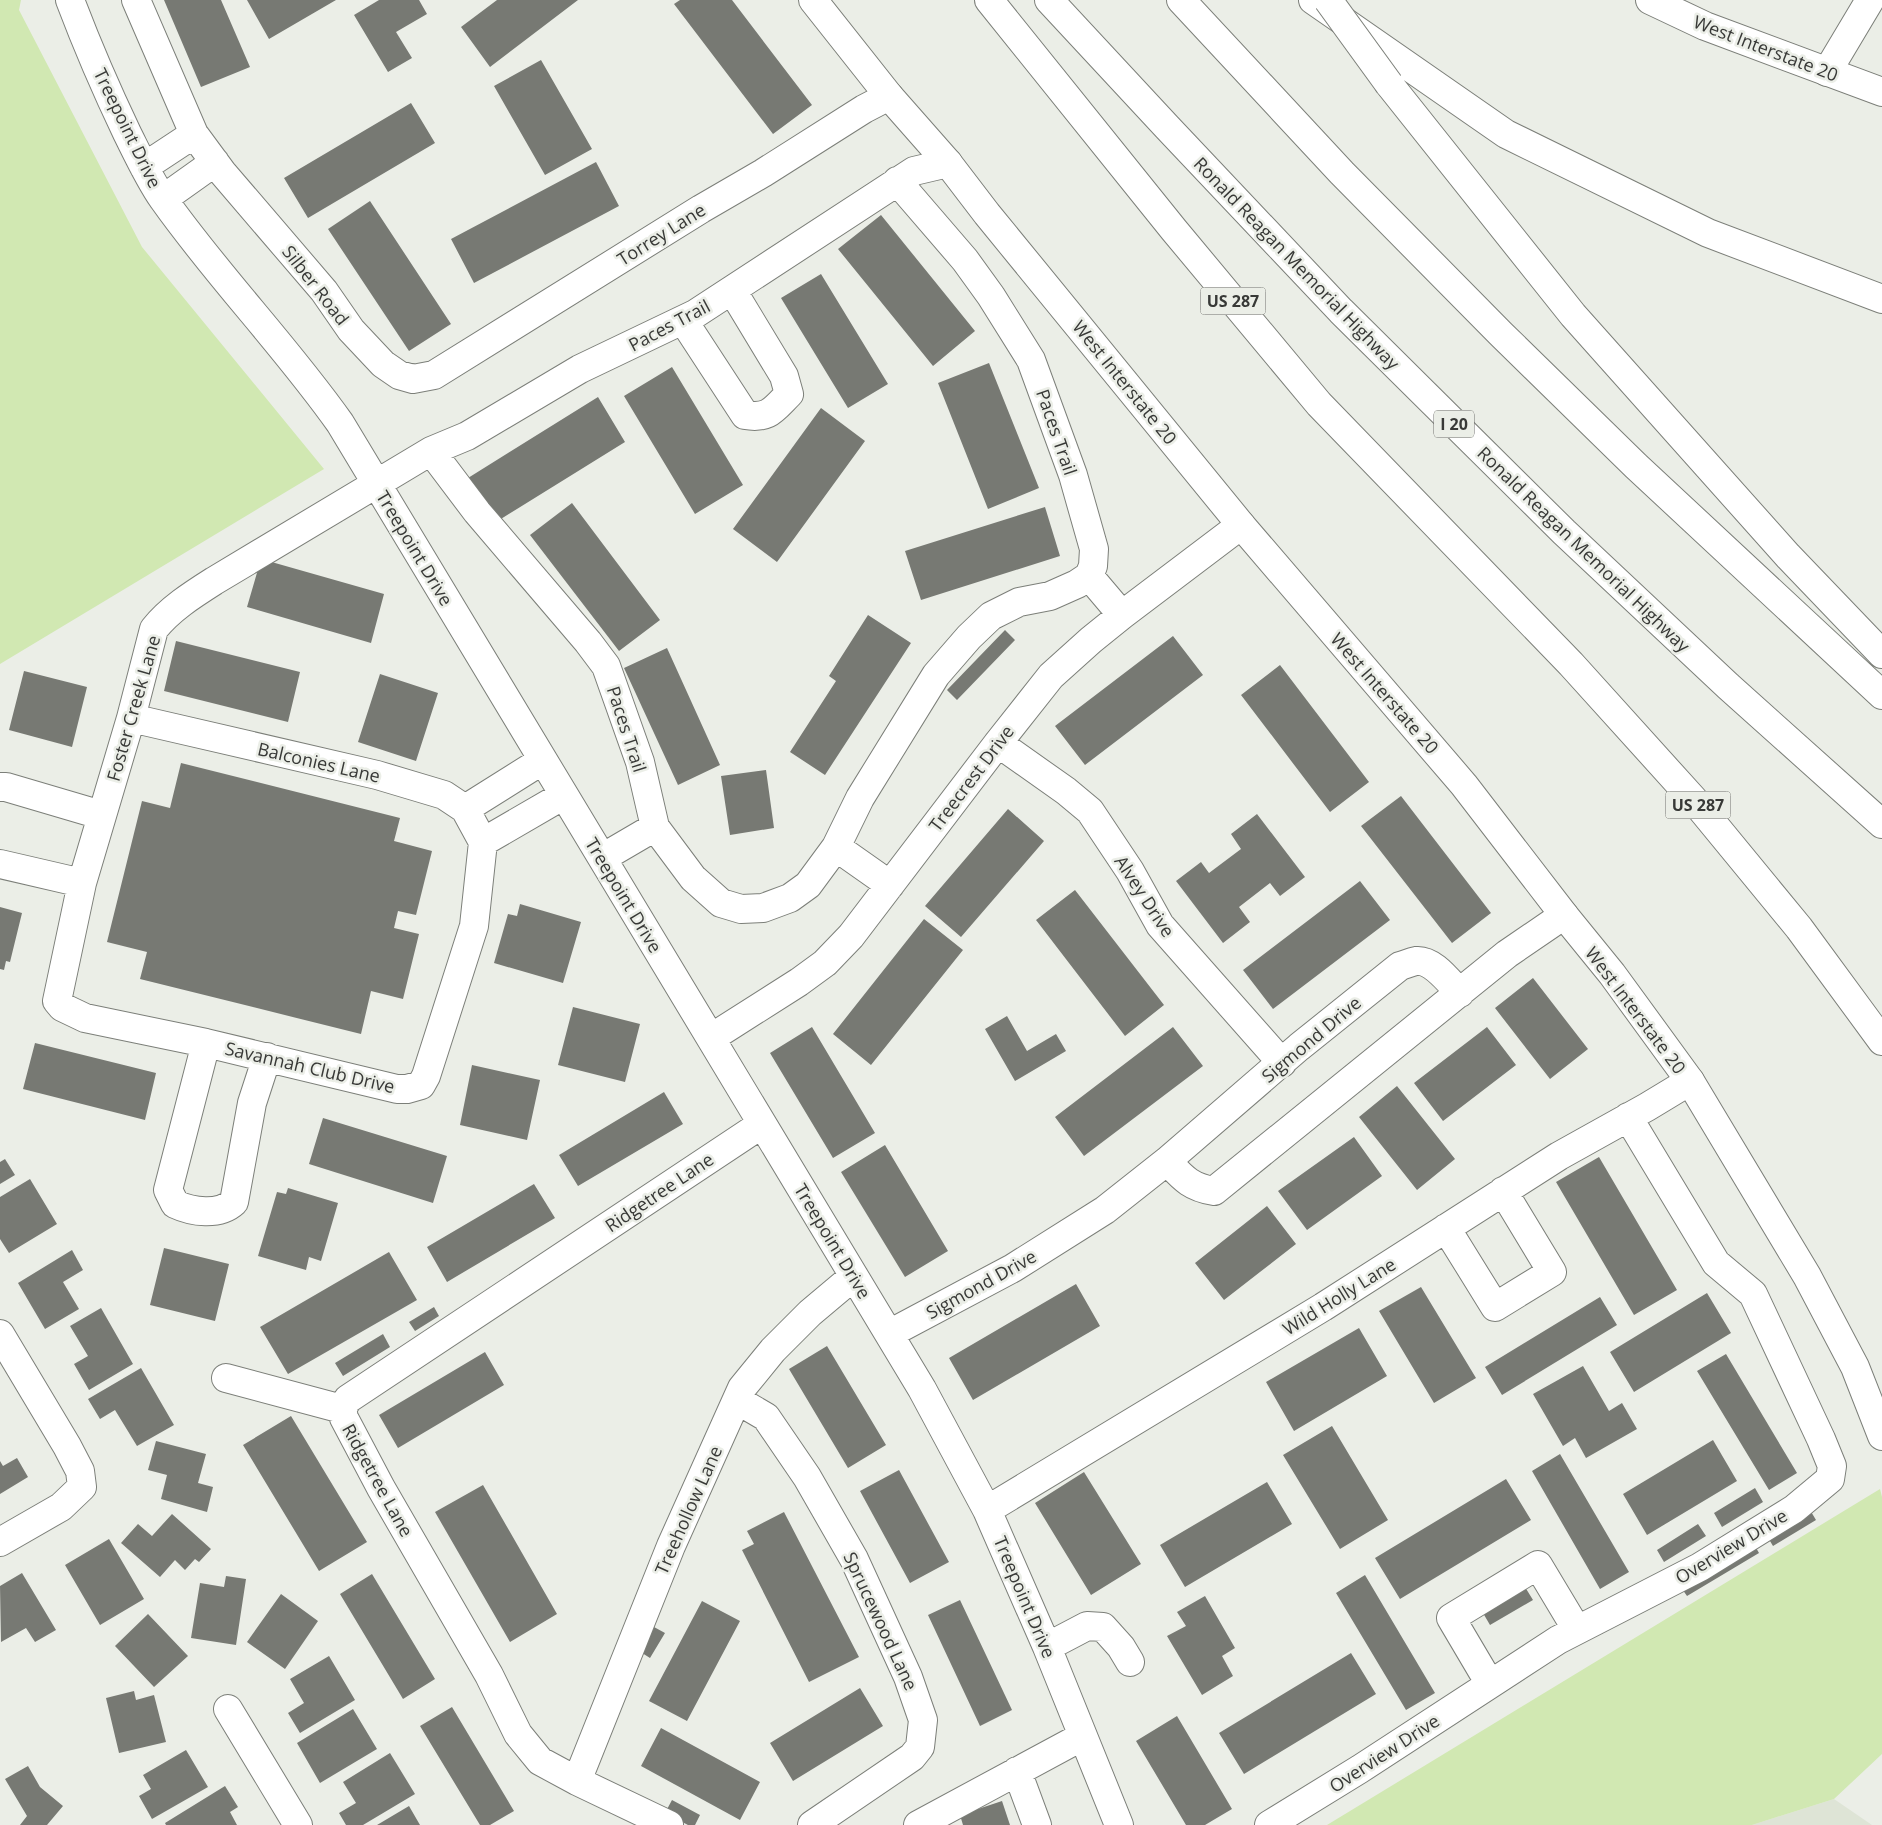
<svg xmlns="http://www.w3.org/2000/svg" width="1882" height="1825" font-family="'Open Sans',sans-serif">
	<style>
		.built { fill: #dee4d6 }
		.green { fill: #d1e8b2 }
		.building { fill: #777973 }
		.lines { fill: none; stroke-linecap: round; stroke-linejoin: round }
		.minor-casing { stroke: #7c7f79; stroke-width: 30 }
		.major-casing { stroke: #7c7f79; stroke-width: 30 }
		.highway-casing { stroke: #7c7f79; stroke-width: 30 }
		.minor { stroke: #fff; stroke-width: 28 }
		.major { stroke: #fff; stroke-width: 28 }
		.highway { stroke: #fff; stroke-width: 28 }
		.highway-bridge-casing { stroke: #7c7f79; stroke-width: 30; stroke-linecap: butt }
		.highway-bridge { stroke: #fff; stroke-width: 28 }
		.labels { text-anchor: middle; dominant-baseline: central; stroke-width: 5; stroke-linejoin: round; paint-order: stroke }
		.shield { fill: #ebeee7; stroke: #6e6f6c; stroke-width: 1 }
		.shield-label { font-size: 16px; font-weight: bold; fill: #383937 }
		.street-label { font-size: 18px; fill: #383937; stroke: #ebeee7 }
	</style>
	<rect width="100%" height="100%" fill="#ebeee7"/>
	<!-- built -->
	<path class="built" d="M1834 1799 1872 1825H1752Z"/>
	<!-- green -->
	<path class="green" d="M0 0H21L19 10 142 247 324 469 0 664Z
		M1880 1489 1882 1497V1754L1834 1799 1752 1825H1327Z"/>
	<!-- building -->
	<path class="building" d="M164 0H221L250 67 201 87Z
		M247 0H336L269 39Z
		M379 0H419L427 14 396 32 412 58 388 72 354 15Z
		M497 0H578L490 67 461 27Z
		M680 0H732L812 105 773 134 674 4Z
		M541 60 592 149 545 175 494 86Z
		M411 103 435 143 308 218 284 178Z
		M596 162 619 206 474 283 451 239Z
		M370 201 451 324 409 351 328 229Z
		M881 215 975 331 933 366 838 249Z
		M821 274 888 384 848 408 781 298Z
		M989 363 1039 488 988 509 938 383Z
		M672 367 743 485 695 514 624 396Z
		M598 397 625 442 496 522 468 478Z
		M821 408 865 441 777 562 733 529Z
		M572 503 660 620 619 651 530 535Z
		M1045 507 1060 556 921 600 905 551Z
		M261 559 384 594 371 643 247 607Z
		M868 615 911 643 825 775 790 752 836 681 829 676Z
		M1005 630 1015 640 957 700 947 690Z
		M1173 636 1203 675 1085 765 1055 726Z
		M176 641 300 672 288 722 164 691Z
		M667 648 720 765 678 785 624 668Z
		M1280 665 1369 782 1330 812 1241 695Z
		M24 671 87 687 72 747 9 730Z
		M380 674 438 693 416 761 358 742Z
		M181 763 400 818 394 841 432 851 416 915 398 911 394 928 419 934 403 999 371 991 361 1034 140 979 147 952 107 942 142 801 170 808Z
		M766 770 774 828 730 835 721 776Z
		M1401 796 1491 913 1452 943 1361 826Z
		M1008 809 1044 841 961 937 925 906Z
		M1257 814 1305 877 1280 896 1270 883 1239 907 1250 922 1223 943 1176 881 1201 862 1209 873 1241 849 1231 834Z
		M1360 881 1390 920 1273 1009 1243 970Z
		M1075 890 1164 1005 1125 1036 1036 920Z
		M520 904 581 922 563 983 494 963 508 914 517 916Z
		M0 907 22 913 10 962 6 961 4 970 0 969Z
		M924 919 963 950 871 1065 833 1034Z
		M1533 978 1588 1049 1550 1079 1495 1008Z
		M573 1007 640 1024 625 1082 558 1065Z
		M1007 1016 1027 1051 1056 1034 1066 1051 1015 1081 985 1029Z
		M812 1027 875 1133 833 1158 770 1053Z
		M1173 1027 1203 1066 1084 1156 1055 1117Z
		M1487 1027 1516 1065 1443 1121 1414 1083Z
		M35 1043 156 1073 145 1120 23 1089Z
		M472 1065 540 1080 527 1140 460 1125Z
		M1397 1086 1455 1159 1417 1190 1359 1117Z
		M664 1092 683 1124 578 1186 559 1155Z
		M323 1118 447 1156 433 1203 309 1164Z
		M1354 1137 1382 1176 1307 1230 1278 1191Z
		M885 1145 948 1251 905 1277 841 1172Z
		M1599 1157 1677 1290 1634 1315 1556 1182Z
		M5 1159 15 1175 0 1184V1162Z
		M30 1179 57 1224 9 1253 0 1239V1197Z
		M534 1184 555 1218 447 1282 427 1247Z
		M288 1188 338 1203 321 1261 309 1257 306 1270 258 1256 277 1192 286 1194Z
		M1267 1206 1296 1244 1224 1300 1195 1263Z
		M164 1248 229 1264 215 1321 150 1305Z
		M72 1250 83 1270 63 1282 79 1309 45 1329 18 1283Z
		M389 1252 417 1300 288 1374 260 1327Z
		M1076 1284 1100 1326 973 1400 949 1358Z
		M1421 1287 1476 1378 1434 1403 1379 1311Z
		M1707 1293 1731 1333 1634 1392 1610 1352Z
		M1600 1297 1617 1325 1502 1395 1485 1367Z
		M434 1307 439 1316 415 1331 409 1322Z
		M101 1308 133 1364 89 1390 74 1364 88 1356 70 1326Z
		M1359 1328 1387 1376 1294 1431 1266 1382Z
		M383 1334 390 1347 343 1376 335 1363Z
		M827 1346 886 1445 848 1468 789 1369Z
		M485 1352 504 1385 398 1448 379 1415Z
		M1726 1354 1797 1473 1769 1490 1697 1371Z
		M1583 1366 1609 1411 1622 1403 1637 1429 1586 1458 1575 1438 1563 1446 1533 1394Z
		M141 1368 174 1425 137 1446 115 1410 100 1419 88 1399Z
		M291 1416 367 1542 319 1571 243 1445Z
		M1332 1426 1388 1520 1340 1549 1283 1455Z
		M1713 1440 1737 1481 1647 1535 1623 1494Z
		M156 1441 206 1454 198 1483 213 1487 207 1512 161 1499 167 1475 148 1470Z
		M1560 1454 1629 1572 1600 1589 1532 1471Z
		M17 1458 28 1477 0 1494V1461L3 1466Z
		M899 1470 949 1562 910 1583 860 1491Z
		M1084 1472 1141 1564 1091 1595 1035 1503Z
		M1506 1479 1531 1520 1400 1599 1375 1558Z
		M1267 1482 1292 1524 1185 1587 1160 1545Z
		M483 1485 557 1614 510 1642 435 1512Z
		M1755 1488 1763 1502 1722 1527 1714 1513Z
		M1807 1505 1816 1520 1773 1546 1764 1531Z
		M784 1512 859 1657 809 1682 742 1550 754 1544 747 1531Z
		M172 1514 211 1549 199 1562 195 1559 185 1570 175 1560 160 1577 121 1543 138 1524 152 1536Z
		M1698 1524 1706 1536 1664 1562 1657 1550Z
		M109 1539 144 1599 100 1625 65 1565Z
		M1751 1539 1759 1553 1687 1596 1678 1583Z
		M22 1573 56 1630 35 1642 26 1628 1 1642 0 1586Z
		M372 1574 435 1679 403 1699 340 1594Z
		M1365 1575 1435 1693 1406 1710 1336 1593Z
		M226 1576 246 1579 236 1645 191 1638 200 1583 224 1587Z
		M1525 1587 1533 1600 1490 1625 1483 1613Z
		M281 1594 318 1621 285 1669 247 1642Z
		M1205 1596 1235 1648 1222 1656 1233 1676 1202 1695 1167 1636 1186 1626 1177 1612Z
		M960 1600 1012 1710 980 1726 928 1615Z
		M702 1601 740 1621 687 1721 649 1701Z
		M148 1614 188 1656 154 1687 115 1646Z
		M654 1627 665 1633 650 1658 639 1651Z
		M1351 1653 1376 1694 1244 1774 1219 1733Z
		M329 1656 355 1700 300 1733 288 1713 304 1703 290 1679Z
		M860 1688 883 1726 793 1781 770 1743Z
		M134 1691 136 1700 154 1695 166 1742 119 1753 106 1698Z
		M452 1707 514 1811 490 1825H480L420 1726Z
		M353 1709 377 1749 320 1783 297 1743Z
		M1177 1716 1232 1809 1205 1825H1186L1136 1741Z
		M661 1728 760 1782 740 1820 641 1766Z
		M186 1750 208 1787 152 1819 139 1796 151 1789 143 1775Z
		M390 1753 415 1794 363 1825H346L339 1813 356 1803 343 1782Z
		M28 1766 40 1787 63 1806 47 1825H20L27 1816 5 1779Z
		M225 1786 238 1807 230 1812 237 1825H166L165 1823Z
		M672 1800 700 1815 695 1825H688L665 1813Z
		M1002 1801 1010 1825H963L960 1815Z
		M409 1806 420 1825H377Z"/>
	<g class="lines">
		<!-- minor casing -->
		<g class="minor-casing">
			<path id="minor" d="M70 0C87 45 106 89 127 133 138 155 149 179 163 199 218 277 285 345 340 423L922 1389 987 1510 1047 1647 1119 1825
				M136 0 194 134 222 172 324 291 351 330 383 364 399 375 413 379 434 375 701 209 763 173 864 109 889 96
				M1827 72 1870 0
				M144 167 194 134
				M163 199 215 162
				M683 320 745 415C769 419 773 410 789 394L784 376 732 290
				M431 451 477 512 588 642 606 666 640 762 655 827 693 878 721 903 741 909 763 908 790 898 808 885 836 847 860 798 936 675 969 637 991 616 1019 602 1050 596 1077 584 1089 576 1093 566 1094 549 1073 475 1031 360 991 296 965 260 897 181
				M1089 576 1122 615
				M131 718 377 775 444 795 465 809 483 842
				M998 743 1066 791 1090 811 1130 871 1160 925 1282 1063
				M0 787H6L101 815
				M465 809 543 760
				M483 842 474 926 426 1076 421 1085 407 1089H397L206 1043 85 1018 62 1007 57 1001 82 883 131 718 154 629C170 609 192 595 214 581L431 451 467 436 580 369 695 314 914 171 948 163
				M483 842 564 795
				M836 847 890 885
				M602 858 655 827
				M0 864 82 883
				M711 1038 799 982 825 963 851 936 998 743 1051 676 1091 640 1122 615 1241 525
				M206 1043 168 1190 175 1204C192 1212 219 1216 234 1202L252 1103 267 1057
				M1167 1161C1183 1178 1190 1187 1214 1191L1507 954 1564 915
				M1446 1228 1495 1307 1552 1272 1503 1191
				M0 1334 67 1446 80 1471 82 1487 61 1507 0 1542
				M889 1334 1013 1268 1105 1210 1167 1161 1299 1047 1400 966C1405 965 1410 962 1416 961 1433 959 1449 982 1460 993
				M226 1378 342 1409
				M737 1400 766 1417 807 1477 854 1559 908 1677 923 1720 920 1747 912 1757 812 1825
				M987 1510 1323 1307 1559 1156 1647 1107 1690 1081
				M1047 1647 1087 1626 1103 1627 1121 1647 1130 1662
				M1490 1684 1451 1618 1538 1565 1577 1630
				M228 1709 298 1825
				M1017 1771 1037 1825
				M577 1781 671 1546 742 1388 773 1350 810 1313 854 1276
				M669 1825 577 1781 540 1761 518 1734 489 1675 381 1488 344 1418 342 1409 348 1399 762 1124
				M918 1825 1083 1736
				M1269 1825 1360 1769 1558 1640 1700 1567 1794 1509 1830 1479 1832 1466 1821 1439 1753 1294 1716 1263 1628 1117"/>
		</g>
		<!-- major casing -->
		<g class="major-casing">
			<path id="major" d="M813 0 889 96 948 163 987 214 1241 525 1464 785 1564 915 1612 974 1690 1081 1807 1276 1855 1367 1882 1436
				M1650 0 1705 26 1882 92"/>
		</g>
		<!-- highway casing -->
		<g class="highway-casing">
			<path id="highway" d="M989 0 1174 230 1319 404 1571 664 1693 799 1799 928 1882 1041
				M1049 0 1167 127 1341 311 1564 532 1728 686 1882 824
				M1181 0 1342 173 1501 334 1636 466 1882 695
				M1313 0 1506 134 1708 233 1882 299
				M1389 84 1573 315 1788 556 1882 654"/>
		</g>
		<!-- minor -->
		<use href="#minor" class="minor"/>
		<!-- major -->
		<use href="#major" class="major"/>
		<!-- highway -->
		<use href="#highway" class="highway"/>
		<!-- highway-bridge casing -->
		<g class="highway-bridge-casing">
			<path id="highway-bridge" d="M1328 0 1389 84"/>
		</g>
		<!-- highway-bridge -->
		<use href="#highway-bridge" class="highway-bridge"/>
	</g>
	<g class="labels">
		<!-- shield labels -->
		<g class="shield">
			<rect x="1200.5" y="287.5" width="65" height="27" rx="4"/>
			<rect x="1434" y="410.5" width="40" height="27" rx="4"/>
			<rect x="1665.5" y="791.5" width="65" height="27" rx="4"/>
		</g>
		<g class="shield-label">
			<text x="1233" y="301">US 287</text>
			<text x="1454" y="424">I 20</text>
			<text x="1698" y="805">US 287</text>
		</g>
		<!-- street labels -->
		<g class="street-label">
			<text transform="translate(1766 48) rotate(21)">West Interstate 20</text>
			<text transform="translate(128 128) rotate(64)">Treepoint Drive</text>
			<text transform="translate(661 234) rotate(-32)">Torrey Lane</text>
			<text transform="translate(1297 263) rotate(46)">Ronald Reagan Memorial Highway</text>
			<text transform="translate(316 285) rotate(52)">Silber Road</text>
			<text transform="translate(669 325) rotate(-28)">Paces Trail</text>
			<text transform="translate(1125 382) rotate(51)">West Interstate 20</text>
			<text transform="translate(1057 432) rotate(71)">Paces Trail</text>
			<text transform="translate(415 548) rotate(59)">Treepoint Drive</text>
			<text transform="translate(1584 549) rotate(44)">Ronald Reagan Memorial Highway</text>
			<text transform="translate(1385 693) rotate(49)">West Interstate 20</text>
			<text transform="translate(133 708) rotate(-74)">Foster Creek Lane</text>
			<text transform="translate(627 729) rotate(72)">Paces Trail</text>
			<text transform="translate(319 762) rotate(13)">Balconies Lane</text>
			<text transform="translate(971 778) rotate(-53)">Treecrest Drive</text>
			<text transform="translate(624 895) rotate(59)">Treepoint Drive</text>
			<text transform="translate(1145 896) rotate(57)">Alvey Drive</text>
			<text transform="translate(1636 1010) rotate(53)">West Interstate 20</text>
			<text transform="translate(1311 1039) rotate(-40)">Sigmond Drive</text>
			<text transform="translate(310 1067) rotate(13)">Savannah Club Drive</text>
			<text transform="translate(659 1192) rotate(-34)">Ridgetree Lane</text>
			<text transform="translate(833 1241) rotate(59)">Treepoint Drive</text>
			<text transform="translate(981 1284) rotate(-29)">Sigmond Drive</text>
			<text transform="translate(1339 1296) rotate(-32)">Wild Holly Lane</text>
			<text transform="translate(378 1480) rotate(61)">Ridgetree Lane</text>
			<text transform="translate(688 1510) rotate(-66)">Treehollow Lane</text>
			<text transform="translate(1731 1546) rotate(-31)">Overview Drive</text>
			<text transform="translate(1025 1597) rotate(67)">Treepoint Drive</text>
			<text transform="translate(881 1621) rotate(65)">Sprucewood Lane</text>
			<text transform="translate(1384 1753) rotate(-33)">Overview Drive</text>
		</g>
	</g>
</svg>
